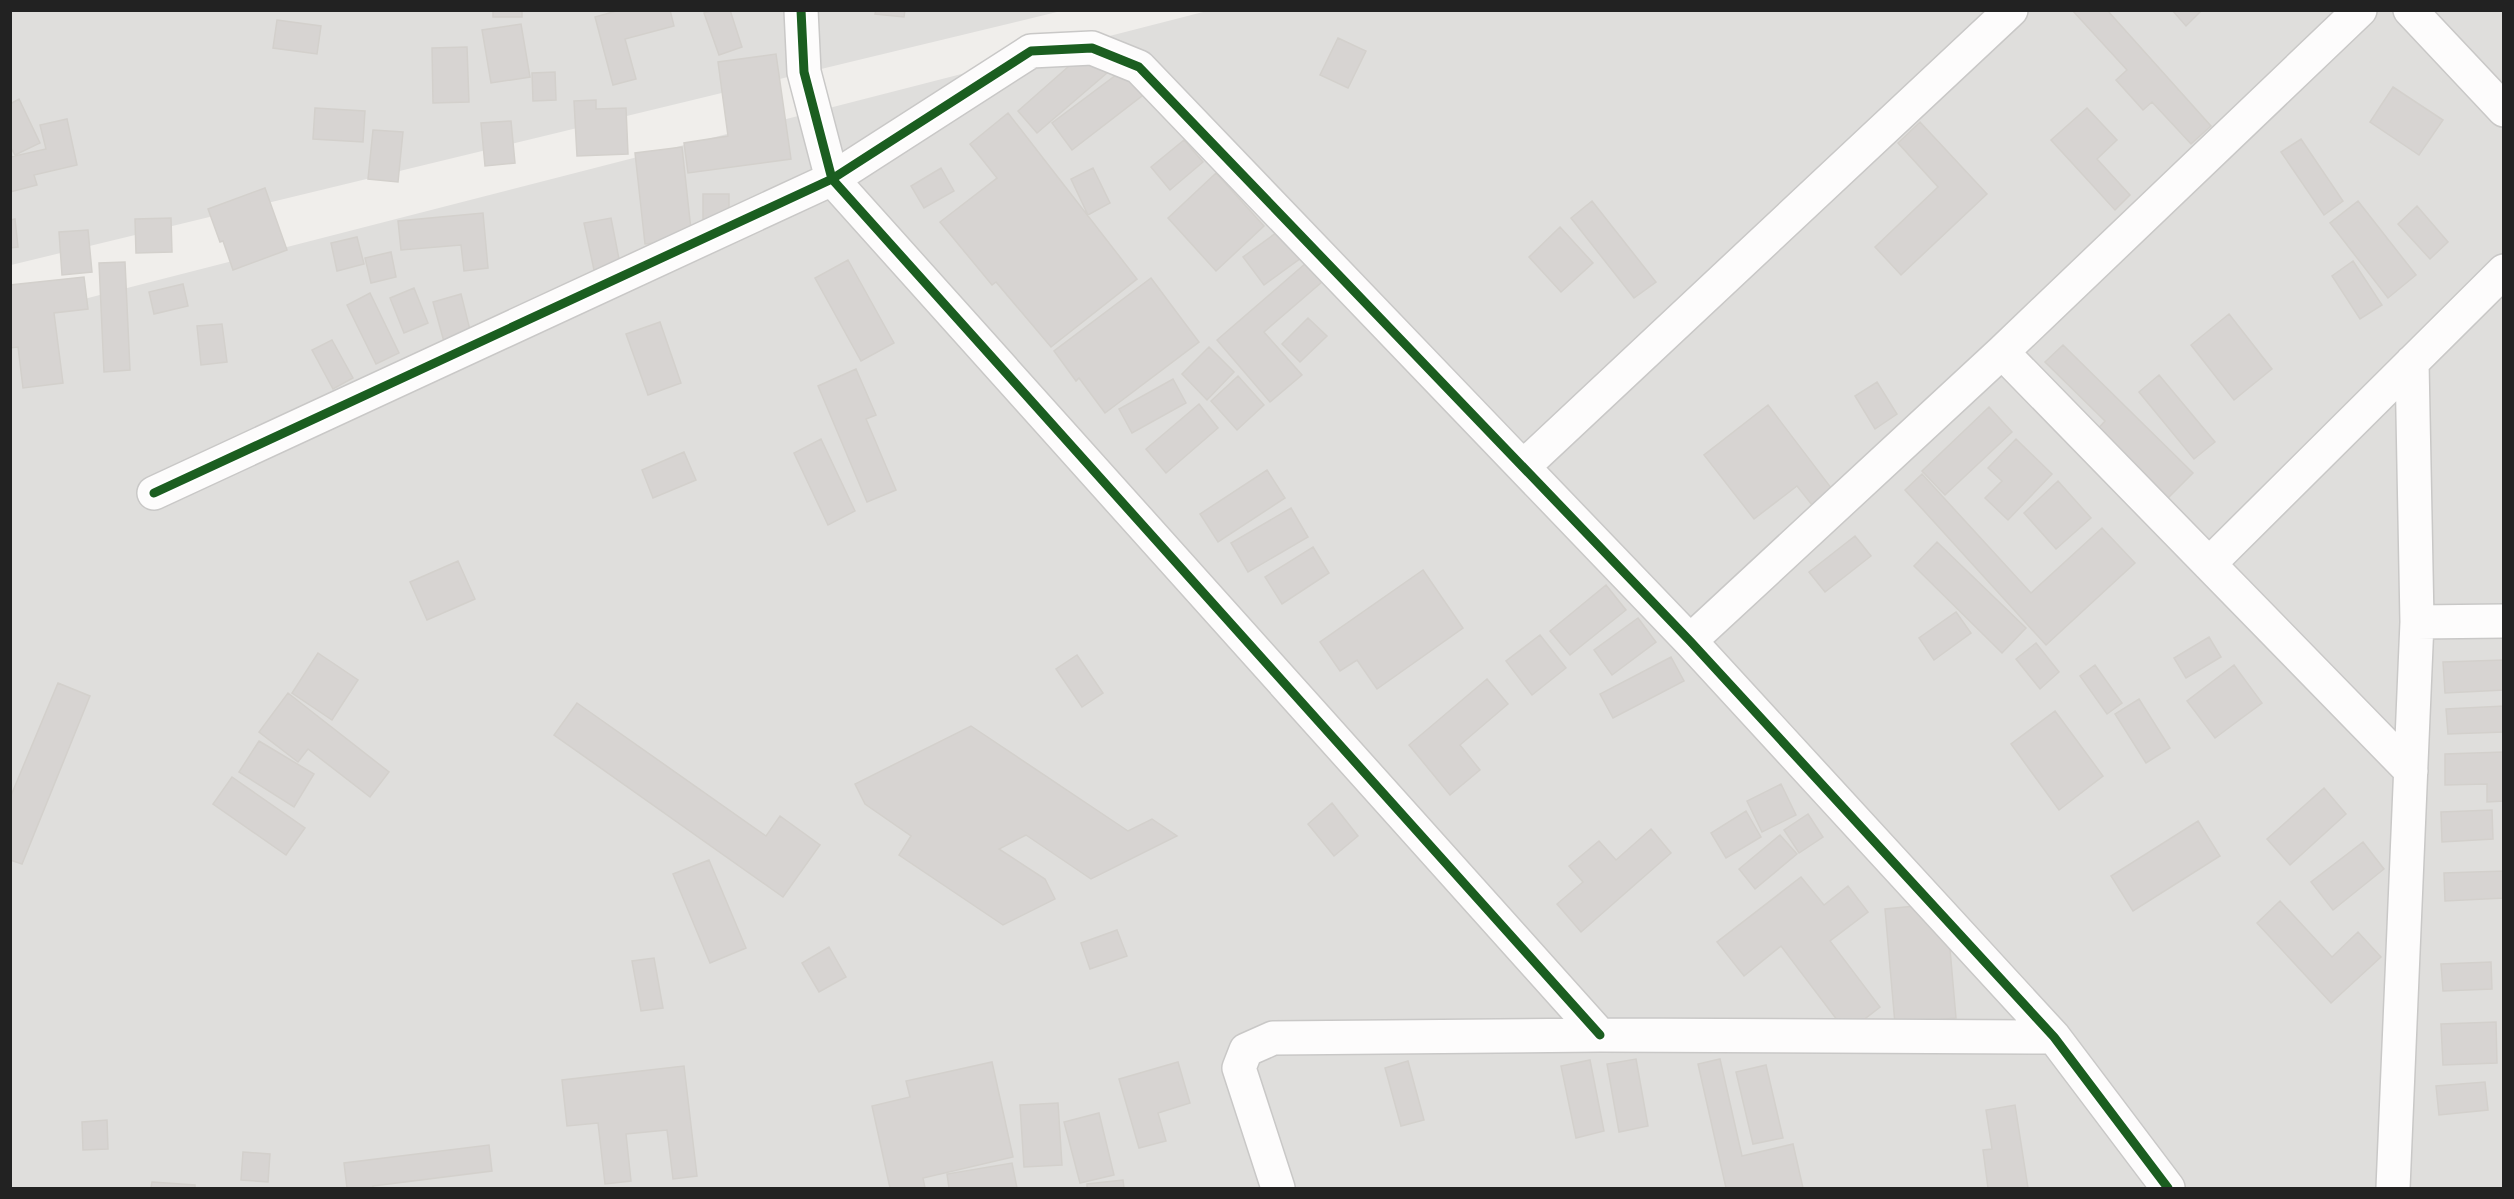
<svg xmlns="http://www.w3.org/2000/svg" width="2514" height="1199" font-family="Signika,sans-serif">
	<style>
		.residential { fill: #dfdedc }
		.building { fill: #d7d4d2; stroke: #d3d0cc; stroke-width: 1.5 }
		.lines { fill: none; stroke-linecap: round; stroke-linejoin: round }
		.street-casing { stroke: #c9c8c7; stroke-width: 36 }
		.street { stroke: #fdfcfc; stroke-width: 33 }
		.cycleway-casing { stroke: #fff; stroke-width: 13 }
		.cycleway { stroke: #1b5e20; stroke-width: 9 }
	</style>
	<rect width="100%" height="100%" fill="#f0eeeb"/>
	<!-- residential -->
	<path class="residential" d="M11 10 1061 11 11 265Z
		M1207 11H2503V1188H11L10 318Z"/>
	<!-- building -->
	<path class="building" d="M493 10H522V17H493Z
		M620 10H670L674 26 625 39 636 79 613 85 595 17Z
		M713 10H730L742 47 719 55 704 13Z
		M876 10H905L904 17 875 14Z
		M2072 10H2107L2211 126 2191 144 2152 102 2143 110 2116 80 2127 70Z
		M2172 10H2202L2186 26Z
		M277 20 321 26 317 54 273 48Z
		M521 24 530 77 491 83 482 30Z
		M1338 38 1366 51 1348 88 1320 75Z
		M1094 44 1114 67 1037 133 1018 111Z
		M467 47 469 102 433 103 432 48Z
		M776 54 791 159 688 173 684 143 728 136 718 62Z
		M1128 66 1147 92 1072 150 1052 123Z
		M555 72 556 100 533 101 532 73Z
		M2393 87 2443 120 2419 155 2370 122Z
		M19 99 40 143 15 155 10 146V104Z
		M596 100V109L626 108 628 154 577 156 574 101Z
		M315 108 365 111 363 142 313 139Z
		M2087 108 2117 140 2097 159 2130 195 2115 210 2051 140Z
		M1008 113 1137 279 1051 347 996 282 992 285 940 222 997 178 970 144Z
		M67 119 77 165 34 175 37 185 10 192V157L46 149 40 125Z
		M511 121 515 163 485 166 481 123Z
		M1920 122 1987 194 1901 275 1875 247 1938 187 1898 143Z
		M373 130 403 132 398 182 368 179Z
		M2301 139 2343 201 2324 215 2281 152Z
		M1184 140 1203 162 1170 190 1151 167Z
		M682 147 692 239 645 244 635 153Z
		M941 168 954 191 924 208 911 186Z
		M1093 168 1110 203 1088 215 1071 179Z
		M1216 173 1264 226 1216 271 1168 218Z
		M265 188 287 250 233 270 223 241 220 242 208 209Z
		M703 194H729V221L703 222Z
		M1592 201 1656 282 1634 298 1571 218Z
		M2358 201 2416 275 2388 298 2330 223Z
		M2417 206 2448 242 2430 259 2398 224Z
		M483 213 488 268 464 271 461 245 401 250 398 221Z
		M171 218 172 252 136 253 135 219Z
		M611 218 620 264 594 270 584 223Z
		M15 219 18 247 10 248V220Z
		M1560 227 1593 263 1561 292 1529 257Z
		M88 230 92 272 62 275 59 232Z
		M1280 230 1301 258 1264 285 1243 257Z
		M357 237 364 264 337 271 331 243Z
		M391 252 396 277 371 283 365 258Z
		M848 260 894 343 861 361 815 278Z
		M2353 261 2382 305 2360 319 2332 276Z
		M125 262 130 370 104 372 99 263Z
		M1306 263 1322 282 1264 332 1302 375 1270 402 1217 340Z
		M84 277 88 309 54 313 63 383 23 388 18 347 10 348V285Z
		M1151 278 1199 342 1105 413 1079 378 1076 381 1054 351Z
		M183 284 188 306 154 314 149 292Z
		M414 288 428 323 404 333 390 298Z
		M370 293 399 353 376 364 347 305Z
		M461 294 473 342 446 349 433 302Z
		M2229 314 2272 369 2234 400 2191 345Z
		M1308 318 1327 336 1300 362 1282 344Z
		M660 322 681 383 648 395 626 334Z
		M222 324 227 362 201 365 197 326Z
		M332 340 353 378 333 389 312 350Z
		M2063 345 2193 473 2164 502 2094 433 2105 421 2045 362Z
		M1209 347 1234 372 1207 400 1182 374Z
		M856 369 876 415 866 419 896 490 867 502 818 386Z
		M2159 375 2215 442 2194 459 2139 392Z
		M1238 376 1264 405 1237 430 1211 401Z
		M1173 379 1186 403 1132 433 1119 409Z
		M1877 382 1897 414 1875 429 1855 396Z
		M1199 404 1218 428 1166 473 1146 449Z
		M1768 405 1832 489 1812 505 1797 486 1754 519 1704 455Z
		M1989 407 2012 432 1945 495 1922 471Z
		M821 439 855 511 828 525 794 453Z
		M2016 439 2052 474 2008 520 1985 498 2002 481 1988 468Z
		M684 452 696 480 653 498 642 470Z
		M1267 470 1285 498 1218 542 1200 514Z
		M1922 474 2031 593 2102 528 2135 563 2046 645 1905 490Z
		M2058 481 2091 518 2056 549 2024 513Z
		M1291 508 1308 537 1248 572 1231 543Z
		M1855 536 1871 556 1825 592 1809 572Z
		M1937 542 2026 628 2002 653 1914 566Z
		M1313 547 1329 573 1282 604 1265 577Z
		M458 561 475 599 427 620 410 582Z
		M1423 570 1463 628 1377 689 1357 660 1340 671 1320 642Z
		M1606 585 1626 610 1570 655 1550 631Z
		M1956 612 1971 633 1934 660 1919 638Z
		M1638 618 1656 642 1612 675 1594 650Z
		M1540 635 1566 668 1532 695 1506 661Z
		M2209 637 2221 657 2186 678 2174 658Z
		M2036 643 2059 672 2040 689 2016 659Z
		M318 653 358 680 332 720 292 693Z
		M1077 655 1103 693 1082 707 1056 669Z
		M1671 657 1684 681 1613 718 1600 694Z
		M2504 660V690L2445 693 2443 662Z
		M2095 665 2122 703 2107 714 2080 676Z
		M2234 665 2262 703 2215 738 2187 701Z
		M1487 679 1508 704 1460 745 1480 770 1450 795 1409 745Z
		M58 683 90 696 22 864 10 860V798Z
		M288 693 389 772 370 797 308 749 298 762 259 732Z
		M2139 699 2170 748 2146 763 2115 714Z
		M577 703 766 836 780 816 820 845 783 897 554 735Z
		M2504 706V732L2448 734 2446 709Z
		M2055 711 2103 776 2059 810 2011 744Z
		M971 726 1128 831 1152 819 1177 836 1091 879 1026 835 999 849 1045 879 1055 899 1003 925 899 855 911 836 865 804 855 784Z
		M259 741 314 774 294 807 239 772Z
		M2504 752V801L2487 802V784L2445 785V754Z
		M232 777 305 828 286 855 213 804Z
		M1781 784 1796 815 1762 832 1747 801Z
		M2324 788 2346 814 2290 865 2267 839Z
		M1332 803 1358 836 1334 856 1308 824Z
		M2492 810 2493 839 2442 842 2441 812Z
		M1746 811 1761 837 1726 858 1711 833Z
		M1808 814 1823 837 1799 853 1784 830Z
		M2198 821 2220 856 2133 911 2111 876Z
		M1651 829 1671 853 1581 932 1557 904 1583 882 1569 866 1599 841 1616 860Z
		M1780 835 1797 854 1755 889 1739 869Z
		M2363 842 2384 869 2333 910 2311 882Z
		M709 860 746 948 710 963 673 874Z
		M2504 871V898L2445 901 2444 873Z
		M1801 877 1824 905 1848 886 1868 912 1830 941 1880 1007 1847 1033 1781 946 1744 976 1717 942Z
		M2280 901 2332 957 2358 932 2381 957 2331 1003 2257 923Z
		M1946 903 1956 1018 1895 1024 1885 909Z
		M1117 930 1127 956 1090 969 1081 943Z
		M829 947 846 977 819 992 802 963Z
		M654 958 663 1008 641 1011 632 961Z
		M2491 962 2492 989 2443 991 2441 964Z
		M2496 1022 2497 1063 2443 1065 2441 1024Z
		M1636 1059 1648 1126 1619 1132 1607 1064Z
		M1720 1059 1742 1156 1793 1144 1803 1188H1726L1698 1064Z
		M1590 1060 1604 1131 1576 1138 1561 1066Z
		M1408 1061 1424 1120 1401 1126 1385 1068Z
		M992 1062 1013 1157 923 1178 925 1188H890L872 1106 910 1097 906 1081Z
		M1178 1062 1190 1103 1158 1113 1166 1141 1139 1148 1119 1079Z
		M1766 1065 1783 1138 1753 1144 1736 1072Z
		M684 1066 697 1176 673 1179 667 1130 626 1134 631 1181 605 1184 598 1123 567 1126 562 1080Z
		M2485 1082 2488 1110 2439 1115 2436 1086Z
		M1058 1103 1062 1165 1024 1167 1020 1105Z
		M2015 1105 2028 1188H1988L1983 1150 1992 1149 1986 1110Z
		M1099 1113 1114 1175 1080 1183 1064 1122Z
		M107 1120 108 1149 83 1150 82 1122Z
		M489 1145 492 1171 373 1186V1188H347L344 1163Z
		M243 1152 270 1154 268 1182 241 1180Z
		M1012 1163 1017 1188H949L947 1174Z
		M1123 1180 1124 1188H1087V1184Z
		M152 1182 195 1185V1188H151Z"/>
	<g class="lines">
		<!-- street casing -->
		<g class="street-casing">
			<path id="street" d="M801 10 804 72 832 179 1600 1035
				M2410 10 2504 110
				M2002 352 2411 771
				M1523 467 2011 10
				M154 493 832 179 1031 51 1092 48 1139 67 1690 641 2054 1037 2168 1188
				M2209 564 2504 271
				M2417 622 2504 621
				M1690 641 2002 352 2360 10
				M1278 1188 1239 1068 1246 1050 1273 1038 1600 1035 2054 1037
				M2393 1188 2417 622 2412 362"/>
		</g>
		<!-- street -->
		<use href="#street" class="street"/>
		<!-- cycleway casing -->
		<g class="cycleway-casing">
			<path id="cycleway" d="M801 10 804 72 832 179 1600 1035
				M154 493 832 179 1031 51 1092 48 1139 67 1690 641 2054 1037 2168 1188"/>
		</g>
		<!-- cycleway -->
		<use href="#cycleway" class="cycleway"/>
	</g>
	<!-- border -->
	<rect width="2514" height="1199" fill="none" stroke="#222222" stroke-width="24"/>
</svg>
